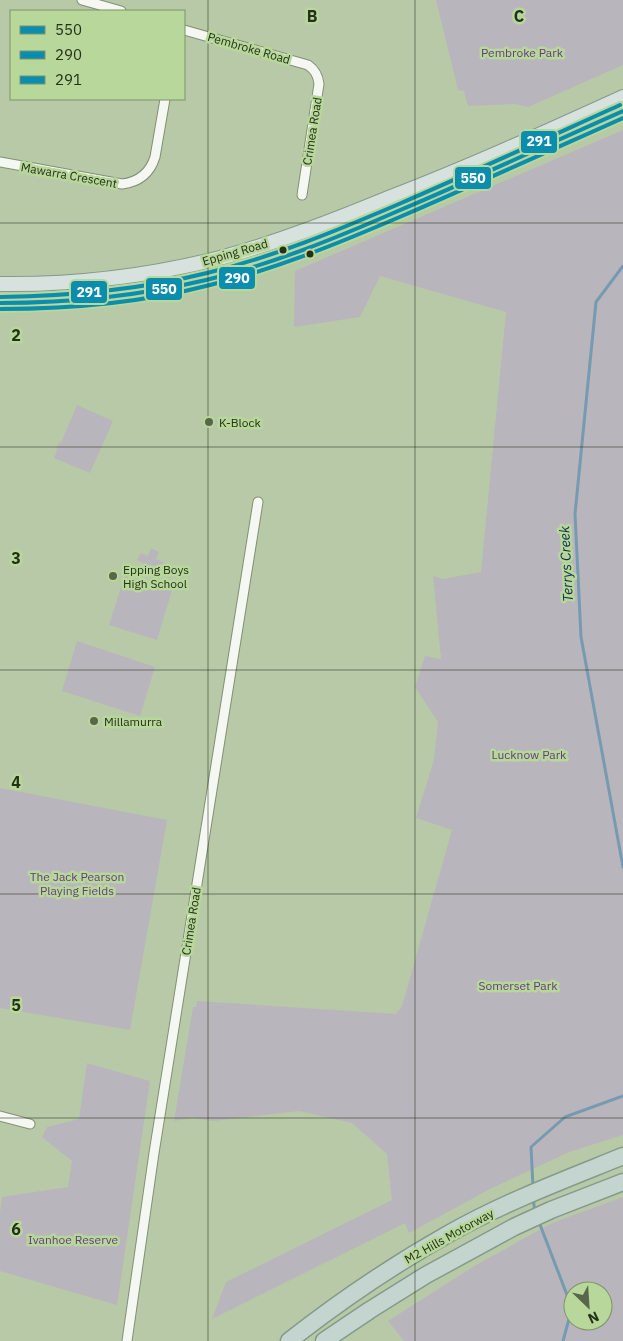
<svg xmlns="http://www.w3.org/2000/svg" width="623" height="1341" font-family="'IBM Plex Sans',sans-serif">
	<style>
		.green { fill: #b9b5bc; fill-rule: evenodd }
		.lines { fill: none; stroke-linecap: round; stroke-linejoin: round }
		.stream { stroke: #769bb0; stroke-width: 3 }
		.street-casing { stroke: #828f75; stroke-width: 11 }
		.primary-casing { stroke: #839b89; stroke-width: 16 }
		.highway-casing { stroke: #839b89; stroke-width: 19 }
		.street { stroke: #f4f7f2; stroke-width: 9 }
		.primary { stroke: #d7e2de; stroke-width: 14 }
		.highway { stroke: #c4d5cf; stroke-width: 16 }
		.bus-1-casing { stroke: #b8d79a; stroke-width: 8 }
		.bus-2-casing { stroke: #b8d79a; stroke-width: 8 }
		.bus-3-casing { stroke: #b8d79a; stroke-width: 8 }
		.bus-1 { stroke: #0b8dae; stroke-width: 4 }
		.bus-2 { stroke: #0b8dae; stroke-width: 4 }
		.bus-3 { stroke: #0b8dae; stroke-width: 4 }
		.grid { fill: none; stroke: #243018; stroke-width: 1; stroke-opacity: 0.55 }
		.bus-dot { fill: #243018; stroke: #b8d79a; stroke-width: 2 }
		.poi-dot { fill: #58664a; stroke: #b8d79a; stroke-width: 2 }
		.labels { text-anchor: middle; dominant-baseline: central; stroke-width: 5; stroke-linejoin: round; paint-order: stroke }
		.street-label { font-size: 12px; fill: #243018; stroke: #b8d79a }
		.park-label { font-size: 12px; fill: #643b7f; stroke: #b8d79a }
		.poi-label { font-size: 12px; fill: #243018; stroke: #b8d79a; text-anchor: start }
		.water-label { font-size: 14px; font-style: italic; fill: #0c2f4e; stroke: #b8d79a }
		.grid-label { font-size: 16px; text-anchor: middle; font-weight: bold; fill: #243018; stroke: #b8d79a; stroke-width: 5; stroke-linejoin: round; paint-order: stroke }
		.line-badge { stroke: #b8d79a; stroke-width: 2 }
		.badge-label { font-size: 14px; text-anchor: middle; font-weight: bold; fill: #fff }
	</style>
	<rect width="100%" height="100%" fill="#b8c9a8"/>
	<!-- green -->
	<path class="green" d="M436 0H623V65L528 107 515 104 468 106 464 91 458 90Z
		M623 130V1135L569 1152 490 1189 409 1233 405 1223 212 1319 226 1282 392 1200 387 1154 352 1123 299 1111 213 1121 192 1118 174 1121 193 1007H196L197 1001 396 1014 402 1006 452 830 416 818 434 760 438 722 415 687 425 656 441 659 433 576 443 579 481 572 506 312 380 276 360 317 294 327 295 271Z
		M77 405 113 421 90 473 54 458 57 451 56 450 59 443H61Z
		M151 548 159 552 156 559 171 566 167 573 153 567 149 574 142 571 145 564 137 560 141 553 148 556Z
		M125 575 172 590 157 640 109 625Z
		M77 641 155 667 140 716 62 691Z
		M0 788 167 820 130 1030 0 1008Z
		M87 1063 150 1081 117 1305 0 1271V1213L2 1197 68 1187 72 1161 42 1137 47 1127 79 1119Z
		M623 1197V1341H404L388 1321 476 1265 552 1223ZM573 1291H603V1321H573Z"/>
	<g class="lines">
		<!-- stream -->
		<path class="stream" d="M623 266 596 302 575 514 581 637 623 867
			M533 1187 531 1147 565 1117 623 1096
			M533 1198 535 1212
			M539 1222 572 1308 563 1341"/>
		<!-- street casing -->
		<g class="street-casing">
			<path id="street" d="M82 0 121 11
				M184 30 308 65C315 70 318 75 319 84L302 195
				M0 162 122 184C139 182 150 173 155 157L165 99
				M0 1116 30 1124
				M127 1341 154 1153 258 502"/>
		</g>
		<!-- primary casing -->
		<g class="primary-casing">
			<path id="primary" d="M0 284C74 285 149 276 220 258 279 242 335 220 391 197 469 167 546 132 623 97
				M0 303C79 304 159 294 236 272 292 257 345 234 398 211 474 179 548 144 623 111"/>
		</g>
		<!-- highway casing -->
		<g class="highway-casing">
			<path id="highway" d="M289 1341C340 1301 393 1265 450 1233 505 1202 564 1180 623 1156
				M324 1341 370 1310 426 1275 514 1227 551 1210 623 1182"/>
		</g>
		<!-- street -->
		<use href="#street" class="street"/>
		<!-- primary -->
		<use href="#primary" class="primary"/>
		<!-- highway -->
		<use href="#highway" class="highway"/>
		<!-- bus-1 casing -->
		<g class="bus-1-casing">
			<path id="bus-1" d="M0 303C70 303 138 296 206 280 273 264 336 238 398 211 474 179 548 144 623 111"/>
		</g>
		<!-- bus-2 casing -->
		<g class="bus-2-casing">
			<path id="bus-2" d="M0 309C71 309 141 303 210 285 276 269 339 243 402 216 476 184 549 151 623 118"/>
		</g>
		<!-- bus-3 casing -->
		<g class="bus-3-casing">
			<path id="bus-3" d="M0 297C70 296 139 290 207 273 273 257 336 231 399 204 473 172 547 138 620 105"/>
		</g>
		<!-- bus-1 -->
		<use href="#bus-1" class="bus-1"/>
		<!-- bus-2 -->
		<use href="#bus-2" class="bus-2"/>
		<!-- bus-3 -->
		<use href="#bus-3" class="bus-3"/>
	</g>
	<!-- grid -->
	<path class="grid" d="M208 0V1341M415 0V1341M0 223H623M0 447H623M0 670H623M0 894H623M0 1118H623"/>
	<!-- markers -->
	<g class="bus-dot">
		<circle cx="283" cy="250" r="4.5"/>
		<circle cx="310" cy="254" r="4.5"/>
	</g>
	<g class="poi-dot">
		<circle cx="209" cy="422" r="5"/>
		<circle cx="113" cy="576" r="5"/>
		<circle cx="94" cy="721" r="5"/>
	</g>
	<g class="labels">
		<!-- street labels -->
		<g class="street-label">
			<text transform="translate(249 48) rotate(16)">Pembroke Road</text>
			<text transform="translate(312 131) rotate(-81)">Crimea Road</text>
			<text transform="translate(69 175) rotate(10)">Mawarra Crescent</text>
			<text transform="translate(235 252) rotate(-16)">Epping Road</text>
			<text transform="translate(191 921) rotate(-81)">Crimea Road</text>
			<text transform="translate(449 1236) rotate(-29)">M2 Hills Motorway</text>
		</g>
		<!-- park labels -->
		<g class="park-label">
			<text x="522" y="52">Pembroke Park</text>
			<text x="529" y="754">Lucknow Park</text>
			<text x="77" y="876">The Jack Pearson<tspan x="77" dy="14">Playing Fields</tspan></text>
			<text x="518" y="985">Somerset Park</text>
			<text x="73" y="1239">Ivanhoe Reserve</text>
		</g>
		<!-- poi labels -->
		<g class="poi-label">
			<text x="219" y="422">K-Block</text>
			<text x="123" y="569">Epping Boys<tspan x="123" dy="14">High School</tspan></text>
			<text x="104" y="721">Millamurra</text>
		</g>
		<!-- water labels -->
		<g class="water-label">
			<text transform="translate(566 564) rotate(-93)">Terrys Creek</text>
		</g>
	</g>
	<g class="grid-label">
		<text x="312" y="22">B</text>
		<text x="519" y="22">C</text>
		<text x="16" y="341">2</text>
		<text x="16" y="564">3</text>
		<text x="16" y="788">4</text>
		<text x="16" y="1011">5</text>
		<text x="16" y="1235">6</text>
	</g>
	<g class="line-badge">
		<rect x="520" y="130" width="38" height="24" rx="5" fill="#0b8dae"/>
		<rect x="454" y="166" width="38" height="24" rx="5" fill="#0b8dae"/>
		<rect x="218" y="266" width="38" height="24" rx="5" fill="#0b8dae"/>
		<rect x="145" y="277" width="38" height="24" rx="5" fill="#0b8dae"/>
		<rect x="70" y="280" width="38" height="24" rx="5" fill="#0b8dae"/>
	</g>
	<g class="badge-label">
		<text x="539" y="146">291</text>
		<text x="473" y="183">550</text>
		<text x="237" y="283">290</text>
		<text x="164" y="294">550</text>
		<text x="89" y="297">291</text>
	</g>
	<!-- legend -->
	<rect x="10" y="10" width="175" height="90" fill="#b8d79a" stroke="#7d9466"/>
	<rect x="20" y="26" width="25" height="8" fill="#0b8dae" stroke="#7d9466"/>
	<text x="55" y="35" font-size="15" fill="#243018">550</text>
	<rect x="20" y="51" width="25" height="8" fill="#0b8dae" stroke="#7d9466"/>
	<text x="55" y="60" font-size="15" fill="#243018">290</text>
	<rect x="20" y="76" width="25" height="8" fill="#0b8dae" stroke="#7d9466"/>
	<text x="55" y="85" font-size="15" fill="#243018">291</text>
	<!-- north arrow -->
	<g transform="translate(588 1306) rotate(155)"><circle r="24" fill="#b8d79a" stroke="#7d9466"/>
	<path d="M0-4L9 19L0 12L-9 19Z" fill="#58664a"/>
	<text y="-8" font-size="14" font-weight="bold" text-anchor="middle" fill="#243018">N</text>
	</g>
</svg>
